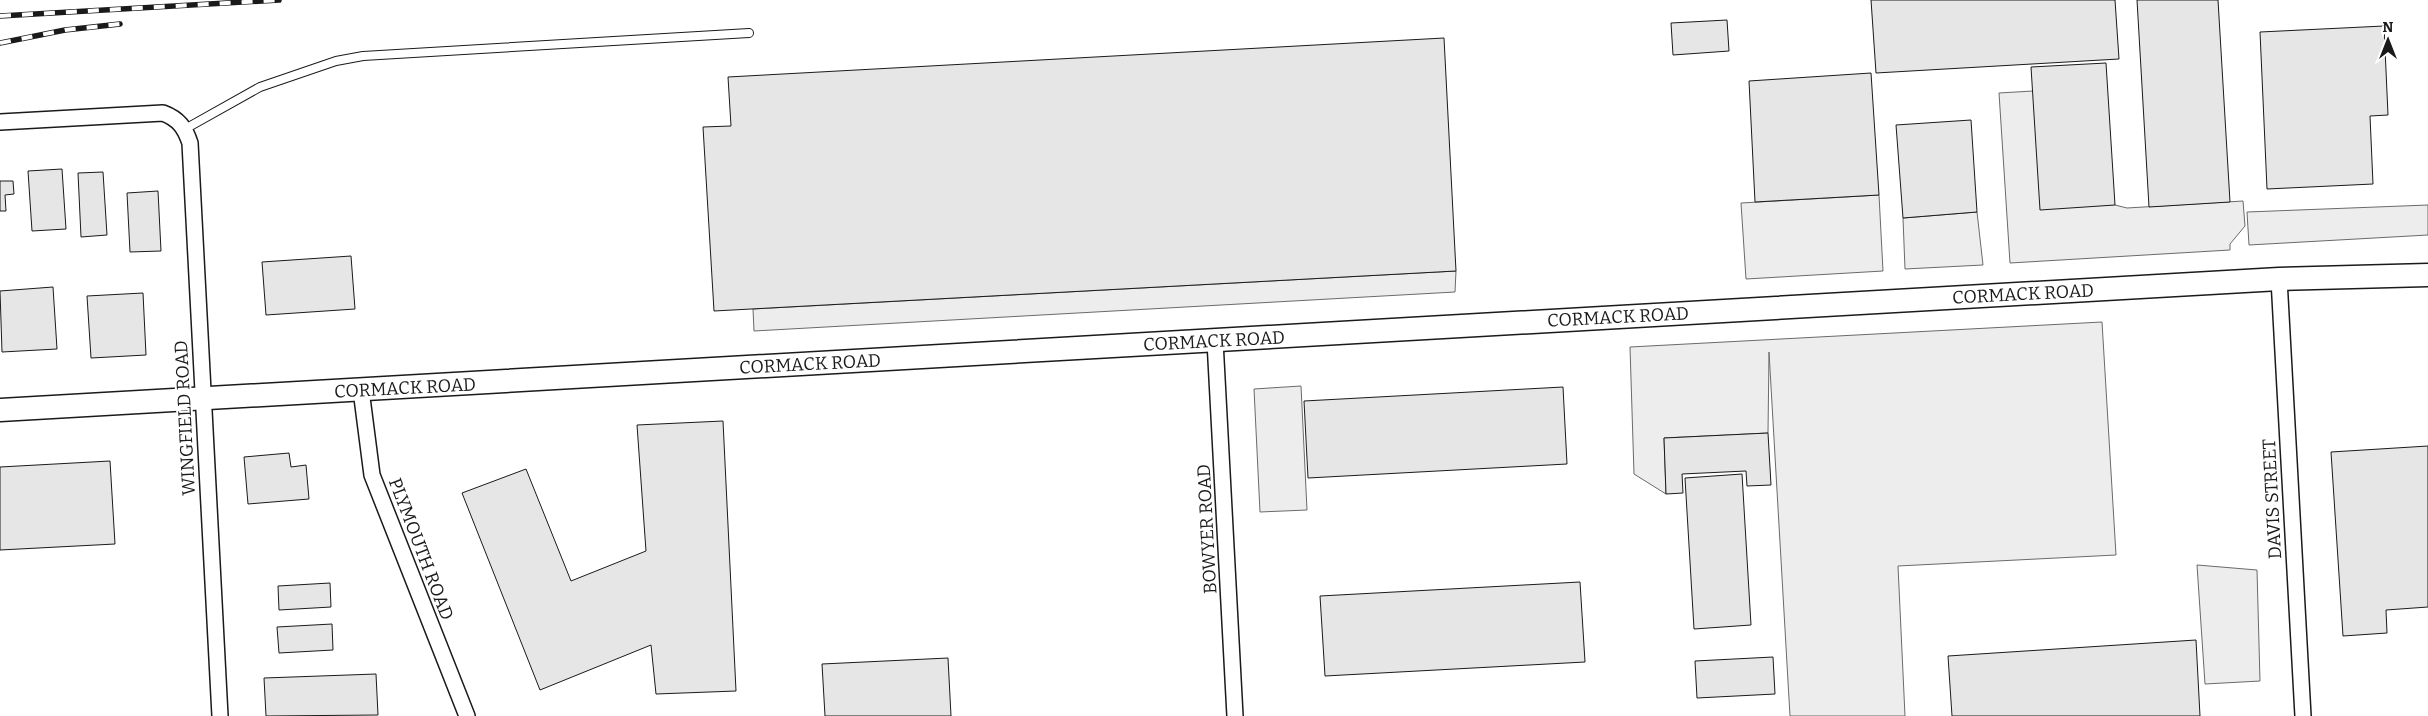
<svg xmlns="http://www.w3.org/2000/svg" width="2428" height="716" font-family="Bitter,serif">
	<style>
		.parking { fill: #ededed; stroke: #6a6a6a }
		.building { fill: #e6e6e6; stroke: #1a1a1a }
		.lines { fill: none; stroke-linecap: round; stroke-linejoin: round }
		.lane-casing { stroke: #1a1a1a; stroke-width: 10 }
		.street-casing { stroke: #1a1a1a; stroke-width: 18 }
		.secondary-casing { stroke: #1a1a1a; stroke-width: 25 }
		.lane { stroke: #fff; stroke-width: 8 }
		.street { stroke: #fff; stroke-width: 15 }
		.secondary { stroke: #fff; stroke-width: 22 }
		.rail-casing { stroke: #1a1a1a; stroke-width: 5.5 }
		.rail { stroke: #fff; stroke-width: 4; stroke-dasharray: 11; stroke-linecap: butt }
		.labels { text-anchor: middle; dominant-baseline: central; stroke-width: 4; stroke-linejoin: round; paint-order: stroke }
		.street-label { font-size: 18px; fill: #1a1a1a; stroke: #fff }
	</style>
	<rect width="100%" height="100%" fill="#fff"/>
	<!-- parking -->
	<path class="parking" d="M2033 91 2115 205 2127 208 2243 201 2245 226 2230 244V250L2010 263 1999 93Z
		M1879 195 1883 271 1746 279 1741 203Z
		M2428 205V235L2249 245 2247 212Z
		M1977 212 1983 265 1905 269 1903 218Z
		M1456 271 1455 292 754 331 753 309Z
		M2102 322 2116 555 1898 566 1905 716H1790L1769 352 1768 433 1664 438 1666 494 1634 474 1630 347Z
		M1301 386 1307 510 1260 512 1254 389Z
		M2197 565 2257 570 2260 681 2205 684Z"/>
	<!-- building -->
	<path class="building" d="M1871 0H2115L2119 59 1876 73Z
		M2137 0H2218L2230 202 2149 207Z
		M1727 20 1729 51 1673 55 1671 23Z
		M2384 26 2388 115 2370 116 2373 184 2267 189 2260 32Z
		M1444 38 1456 271 714 311 703 127 731 126 728 77Z
		M2106 63 2115 205 2040 210 2031 67Z
		M1871 73 1879 195 1755 202 1749 81Z
		M1971 120 1977 212 1903 218 1896 125Z
		M62 169 66 229 32 231 28 171Z
		M103 172 107 235 81 237 78 173Z
		M0 181H13L14 194 5 195 6 211H0Z
		M158 191 161 251 130 252 127 193Z
		M351 256 355 309 266 315 262 262Z
		M53 287 57 349 2 352 0 291Z
		M143 293 146 355 91 358 87 296Z
		M1563 387 1567 464 1308 478 1304 401Z
		M723 421 736 691 656 694 651 645 540 690 462 493 526 469 571 581 646 551 637 425Z
		M1768 433 1771 485 1747 486 1746 471 1682 474 1683 493 1666 494 1664 438Z
		M2428 446V607L2386 610 2387 633 2343 636 2331 452Z
		M289 453 291 467 306 465 309 499 248 504 244 457Z
		M110 461 115 544 0 550V467Z
		M1742 474 1751 625 1694 629 1685 478Z
		M1580 582 1585 662 1325 676 1320 596Z
		M330 583 331 607 279 610 278 586Z
		M332 624 333 650 279 653 277 627Z
		M2196 640 2200 716H1952L1948 656Z
		M1773 657 1775 694 1697 698 1695 661Z
		M948 658 951 716H825L822 664Z
		M376 674 378 715 266 716 264 678Z"/>
	<g class="lines">
		<!-- lane casing -->
		<g class="lane-casing">
			<path id="lane" d="M185 129 260 87 336 61 363 56 749 33"/>
		</g>
		<!-- street casing -->
		<g class="street-casing">
			<path id="street" d="M0 122 163 113C179 119 185 128 190 143L220 716
				M2279 279 2303 716
				M1215 341 1235 716
				M361 390 372 475 467 716"/>
		</g>
		<!-- secondary casing -->
		<g class="secondary-casing">
			<path id="secondary" d="M0 410 2279 279 2428 275"/>
		</g>
		<!-- lane -->
		<use href="#lane" class="lane"/>
		<!-- street -->
		<use href="#street" class="street"/>
		<!-- secondary -->
		<use href="#secondary" class="secondary"/>
		<!-- rail casing -->
		<g class="rail-casing">
			<path id="rail" d="M0 16 279 0
				M0 43 65 30 120 24"/>
		</g>
		<!-- rail -->
		<use href="#rail" class="rail"/>
	</g>
	<g class="labels">
		<!-- street labels -->
		<g class="street-label">
			<text transform="translate(2023 294) rotate(-3)">CORMACK ROAD</text>
			<text transform="translate(1618 317) rotate(-3)">CORMACK ROAD</text>
			<text transform="translate(1214 341) rotate(-3)">CORMACK ROAD</text>
			<text transform="translate(810 364) rotate(-3)">CORMACK ROAD</text>
			<text transform="translate(405 388) rotate(-3)">CORMACK ROAD</text>
			<text transform="translate(185 418) rotate(-93)">WINGFIELD ROAD</text>
			<text transform="translate(2272 499) rotate(-93)">DAVIS STREET</text>
			<text transform="translate(1207 529) rotate(-93)">BOWYER ROAD</text>
			<text transform="translate(421 549) rotate(69)">PLYMOUTH ROAD</text>
		</g>
	</g>
	<!-- north arrow -->
	<g transform="translate(2388 40)" stroke="#ffffff" stroke-width="4" paint-order="stroke">
	<path d="M0-4L9 19L0 12L-9 19Z" fill="#1a1a1a"/>
	<text y="-8" font-size="14" font-weight="bold" text-anchor="middle" fill="#1a1a1a">N</text>
	</g>
</svg>
